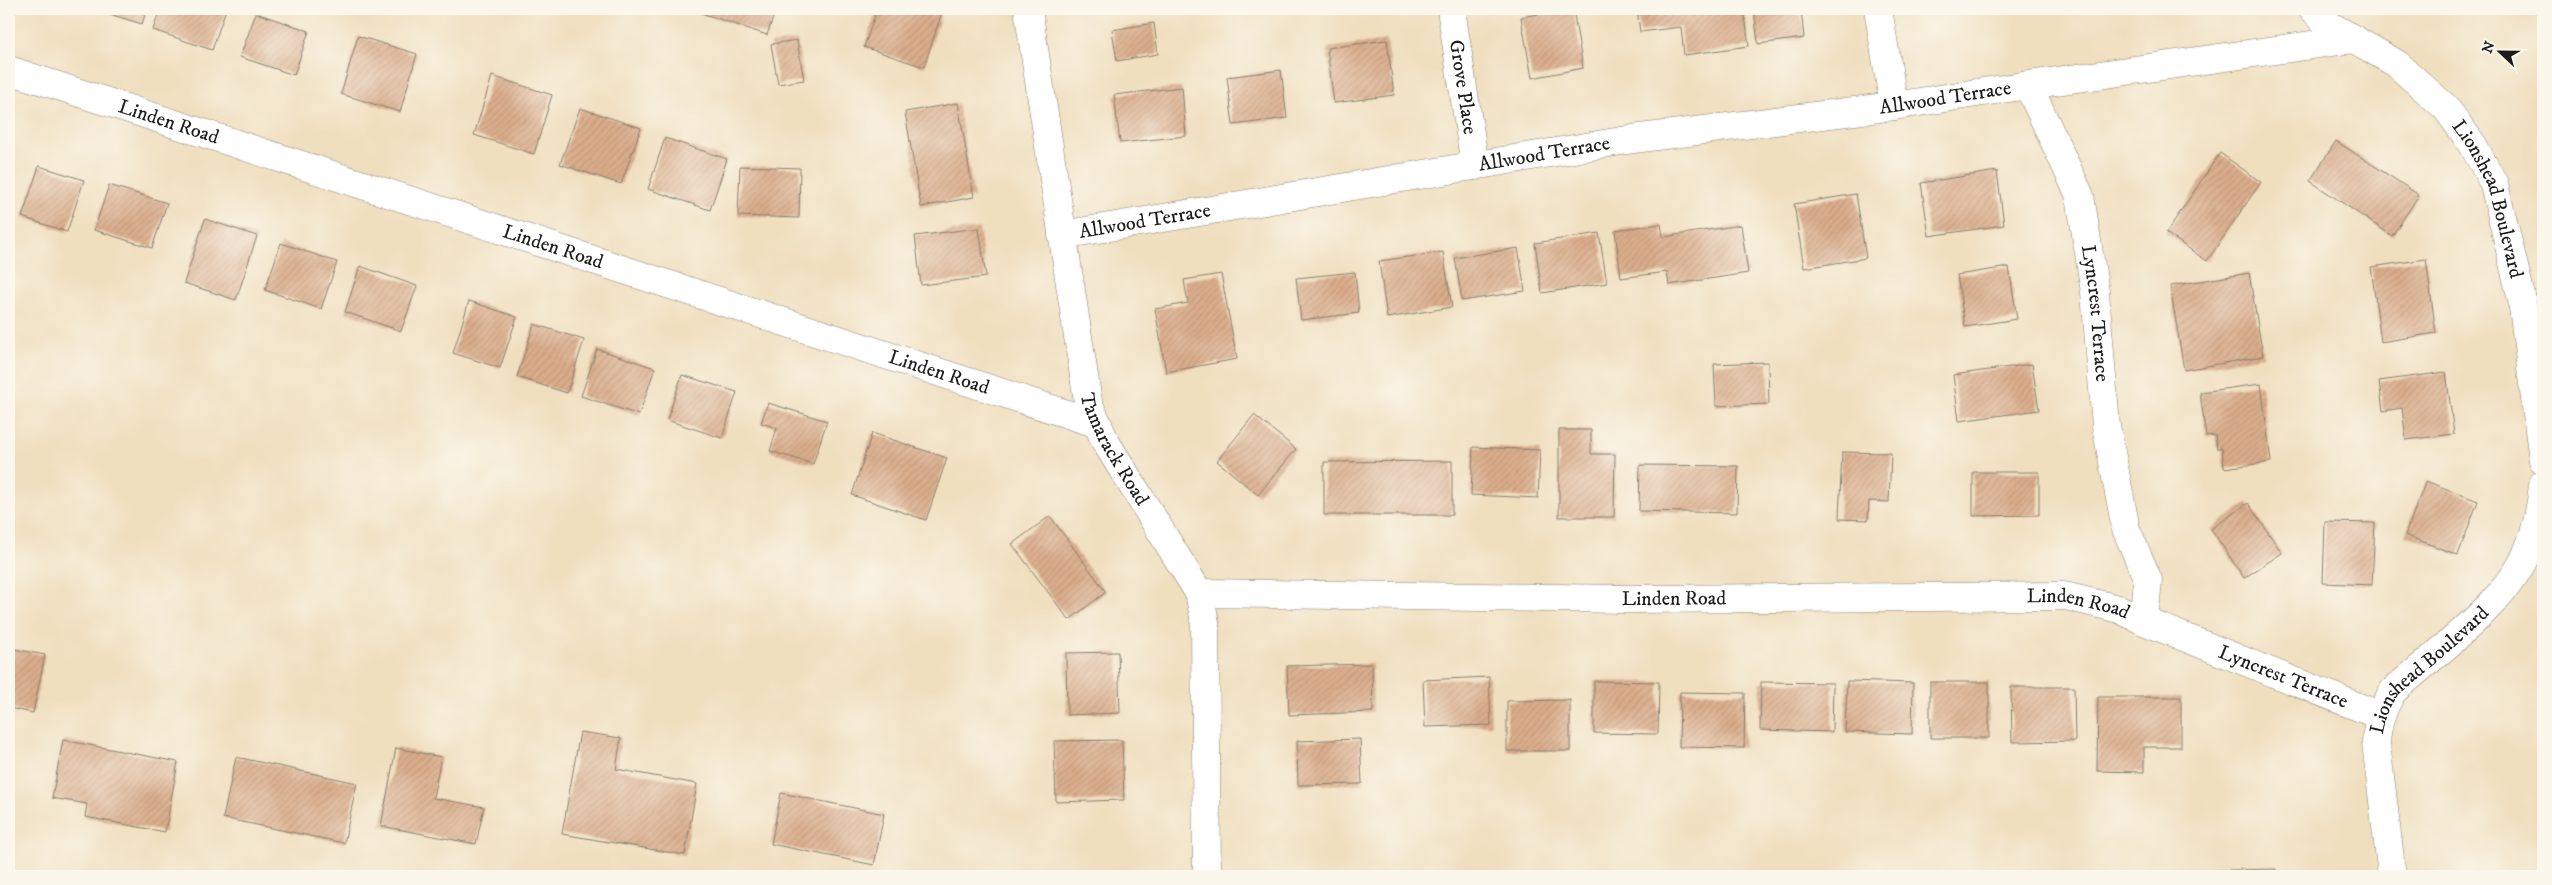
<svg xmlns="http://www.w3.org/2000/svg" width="2552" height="885" font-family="'IM FELL DW Pica',serif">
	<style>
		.building { fill: url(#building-hatch) }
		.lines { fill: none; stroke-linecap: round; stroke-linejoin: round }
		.minor-casing { stroke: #867e6e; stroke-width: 29 }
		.minor { stroke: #fff; stroke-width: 28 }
		.labels { text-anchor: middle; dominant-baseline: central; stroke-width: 4.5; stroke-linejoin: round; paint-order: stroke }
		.street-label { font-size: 20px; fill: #1c1c1c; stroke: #fbf7ec }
	</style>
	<defs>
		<pattern id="building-hatch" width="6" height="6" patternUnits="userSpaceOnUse" patternTransform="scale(1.25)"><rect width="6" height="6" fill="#dbae8c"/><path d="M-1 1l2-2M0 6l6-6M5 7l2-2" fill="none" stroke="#bb9578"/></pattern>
	</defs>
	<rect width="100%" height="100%" fill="#fbf7ec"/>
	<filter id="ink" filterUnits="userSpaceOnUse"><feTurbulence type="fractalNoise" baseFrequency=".02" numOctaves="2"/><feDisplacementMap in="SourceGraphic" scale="10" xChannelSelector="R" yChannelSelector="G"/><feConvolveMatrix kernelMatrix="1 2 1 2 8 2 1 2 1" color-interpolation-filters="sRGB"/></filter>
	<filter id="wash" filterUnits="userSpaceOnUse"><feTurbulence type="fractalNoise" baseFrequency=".0096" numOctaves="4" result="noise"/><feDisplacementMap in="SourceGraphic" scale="20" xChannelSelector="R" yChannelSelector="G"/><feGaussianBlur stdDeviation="1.12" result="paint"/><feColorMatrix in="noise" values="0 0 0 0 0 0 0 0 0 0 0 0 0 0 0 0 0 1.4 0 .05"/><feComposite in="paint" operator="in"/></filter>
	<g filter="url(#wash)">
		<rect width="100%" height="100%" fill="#f0dfbf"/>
		<g id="blocks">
			<!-- building -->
			<path class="building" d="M93 9H147L142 24Z
				M160 9H226L212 50 153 30Z
				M696 9H776L767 35 695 11Z
				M877 9H943L924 67 864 47Z
				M1567 9H1573L1583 68 1532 78 1521 17Z
				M1637 9H1744L1749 46 1684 55 1681 27 1640 32Z
				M1754 9H1801L1804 38 1758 44Z
				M256 13 309 31 294 75 240 57Z
				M1154 23 1158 54 1117 61 1112 30Z
				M358 36 417 54 400 112 341 94Z
				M797 40 804 80 778 84 771 44Z
				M1387 40 1394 95 1334 103 1327 48Z
				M1281 70 1287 118 1233 125 1227 77Z
				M492 76 552 95 534 154 474 135Z
				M1182 87 1186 136 1120 143 1114 95Z
				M958 103 974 197 921 207 905 112Z
				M580 108 641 128 621 184 560 164Z
				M665 138 727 159 710 210 648 189Z
				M2336 141 2419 195 2392 236 2310 181Z
				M2220 153 2261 182 2207 261 2166 233Z
				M39 166 84 180 67 232 22 217Z
				M740 166 800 168 799 218 738 216Z
				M1997 171 2004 225 1929 236 1921 183Z
				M109 185 167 203 152 248 94 230Z
				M1856 194 1866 258 1804 268 1794 204Z
				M205 219 257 236 236 300 184 283Z
				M1661 224 1663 237 1741 225 1748 273 1669 285 1667 272 1621 278 1615 230Z
				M979 228 986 277 921 285 915 236Z
				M1599 233 1607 283 1542 293 1535 243Z
				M281 243 337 262 321 309 265 290Z
				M1518 248 1525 291 1462 301 1455 258Z
				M1443 252 1452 307 1387 318 1379 261Z
				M2426 259 2436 333 2381 342 2371 267Z
				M360 266 417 286 401 331 345 312Z
				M2009 267 2017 319 1965 327 1957 275Z
				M1355 272 1359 313 1301 320 1296 278Z
				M2249 273 2263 356 2184 370 2170 286Z
				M1221 274 1237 359 1166 372 1155 309 1188 303 1184 280Z
				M469 301 517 317 500 368 453 353Z
				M534 324 584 340 567 393 517 377Z
				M597 349 655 368 639 415 581 396Z
				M1768 362 1769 404 1716 406 1714 364Z
				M2032 364 2039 410 1959 421 1953 375Z
				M2446 372 2454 434 2406 440 2402 408 2383 411 2379 381Z
				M682 375 737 392 722 438 667 420Z
				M2261 384 2271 462 2224 468 2222 448H2217L2215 435 2206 436 2200 392Z
				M768 403 827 421 813 464 770 451 777 428 761 423Z
				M1254 415 1296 449 1258 495 1217 461Z
				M1559 430H1591V454H1615L1614 517H1559Z
				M872 433 947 458 926 520 852 495Z
				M1473 447 1540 450 1538 498 1471 495Z
				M1842 452 1891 453 1889 502 1869 501 1868 520 1839 519Z
				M1452 461V515H1324V462Z
				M1640 465 1738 466 1737 513 1639 511Z
				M1973 472H2039V515L1973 516Z
				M2426 481 2478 501 2458 555 2405 535Z
				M2248 503 2282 553 2244 578 2211 529Z
				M1050 516 1106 592 1069 620 1012 544Z
				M2325 522 2375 523 2372 585 2323 583Z
				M9 648 45 655 33 713 9 708Z
				M1118 652 1120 713 1067 715 1066 653Z
				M1372 664 1373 712 1289 715 1287 666Z
				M1489 677 1491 725 1425 727 1423 680Z
				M1594 681 1659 682 1658 734 1594 733Z
				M1847 681 1913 683 1912 734 1845 732Z
				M1761 682 1833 683 1832 732 1760 730Z
				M1930 682H1989V738H1930Z
				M2011 687H2074L2075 741 2012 742Z
				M1680 692 1745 693 1744 748 1679 747Z
				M2098 697H2181V747H2144V772L2097 771Z
				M1570 700V751H1507V701Z
				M580 732 621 738 616 769 697 784 685 855 562 834Z
				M1360 739 1362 784 1298 785 1297 741Z
				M63 740 178 762 165 832 85 817 87 804 52 798Z
				M1122 740 1124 800 1056 802 1054 741Z
				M396 748 441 757 433 798 484 807 476 844 381 826Z
				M236 757 357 783 344 843 223 818Z
				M781 793 884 814 874 865 771 844Z
				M2276 869V876H2187V871Z
				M932 874H985V876H932Z"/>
		</g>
	</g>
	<g filter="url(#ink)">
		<use href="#blocks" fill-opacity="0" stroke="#867e6e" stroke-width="1"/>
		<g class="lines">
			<!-- minor casing -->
			<g class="minor-casing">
				<g id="minor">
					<path id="s1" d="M1028 9 1088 402 1105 441 1199 593 1205 622 1207 876"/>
					<path id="s2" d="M1451 9 1475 166"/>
					<path d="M1878 9 1894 106"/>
					<path id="s3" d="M2313 9 2326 23 2397 64 2446 108 2473 145 2494 184 2522 300 2543 460"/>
					<path id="s4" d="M9 70 1098 424"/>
					<path id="s5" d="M2028 85 2080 196 2095 292 2106 426 2126 529 2148 580 2144 621 2381 716"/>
					<path id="s6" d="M1062 235 1633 139 1894 106 2028 85 2354 39"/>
					<path id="s7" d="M1199 593 1627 599 2065 596 2119 609 2144 621"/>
					<path id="s8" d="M2392 876 2376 743C2377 723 2383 708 2393 691 2433 656 2505 603 2526 555 2536 532 2541 508 2543 484"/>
				</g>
			</g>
			<!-- minor -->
			<use href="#minor" class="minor"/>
		</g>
	</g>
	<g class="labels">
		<!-- street labels -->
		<g class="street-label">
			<text stroke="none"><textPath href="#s2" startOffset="79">Grove Place</textPath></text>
			<text stroke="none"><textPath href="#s6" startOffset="894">Allwood Terrace</textPath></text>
			<text stroke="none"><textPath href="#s4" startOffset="168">Linden Road</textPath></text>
			<text stroke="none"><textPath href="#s6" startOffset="489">Allwood Terrace</textPath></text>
			<text stroke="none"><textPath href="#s3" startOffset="269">Lionshead Boulevard</textPath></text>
			<text stroke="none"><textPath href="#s6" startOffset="84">Allwood Terrace</textPath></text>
			<text stroke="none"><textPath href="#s4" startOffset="572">Linden Road</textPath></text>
			<text stroke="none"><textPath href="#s5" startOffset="241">Lyncrest Terrace</textPath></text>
			<text stroke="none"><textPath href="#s4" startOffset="978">Linden Road</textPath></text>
			<text stroke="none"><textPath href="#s1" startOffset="451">Tamarack Road</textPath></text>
			<text stroke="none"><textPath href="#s7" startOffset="475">Linden Road</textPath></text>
			<text stroke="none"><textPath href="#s7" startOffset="880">Linden Road</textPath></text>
			<text stroke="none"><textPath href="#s8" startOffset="228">Lionshead Boulevard</textPath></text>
			<text stroke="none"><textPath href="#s5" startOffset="706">Lyncrest Terrace</textPath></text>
		</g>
	</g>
	<!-- margin -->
	<rect width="2552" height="885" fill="none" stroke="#fbf7ec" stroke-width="30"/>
	<!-- north arrow -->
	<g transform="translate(2500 52) rotate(292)" stroke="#fbf7ec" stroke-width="4" paint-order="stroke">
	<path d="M0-4L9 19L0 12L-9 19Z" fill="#1c1c1c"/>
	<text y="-8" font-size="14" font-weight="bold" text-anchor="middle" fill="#1c1c1c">N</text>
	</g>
</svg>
